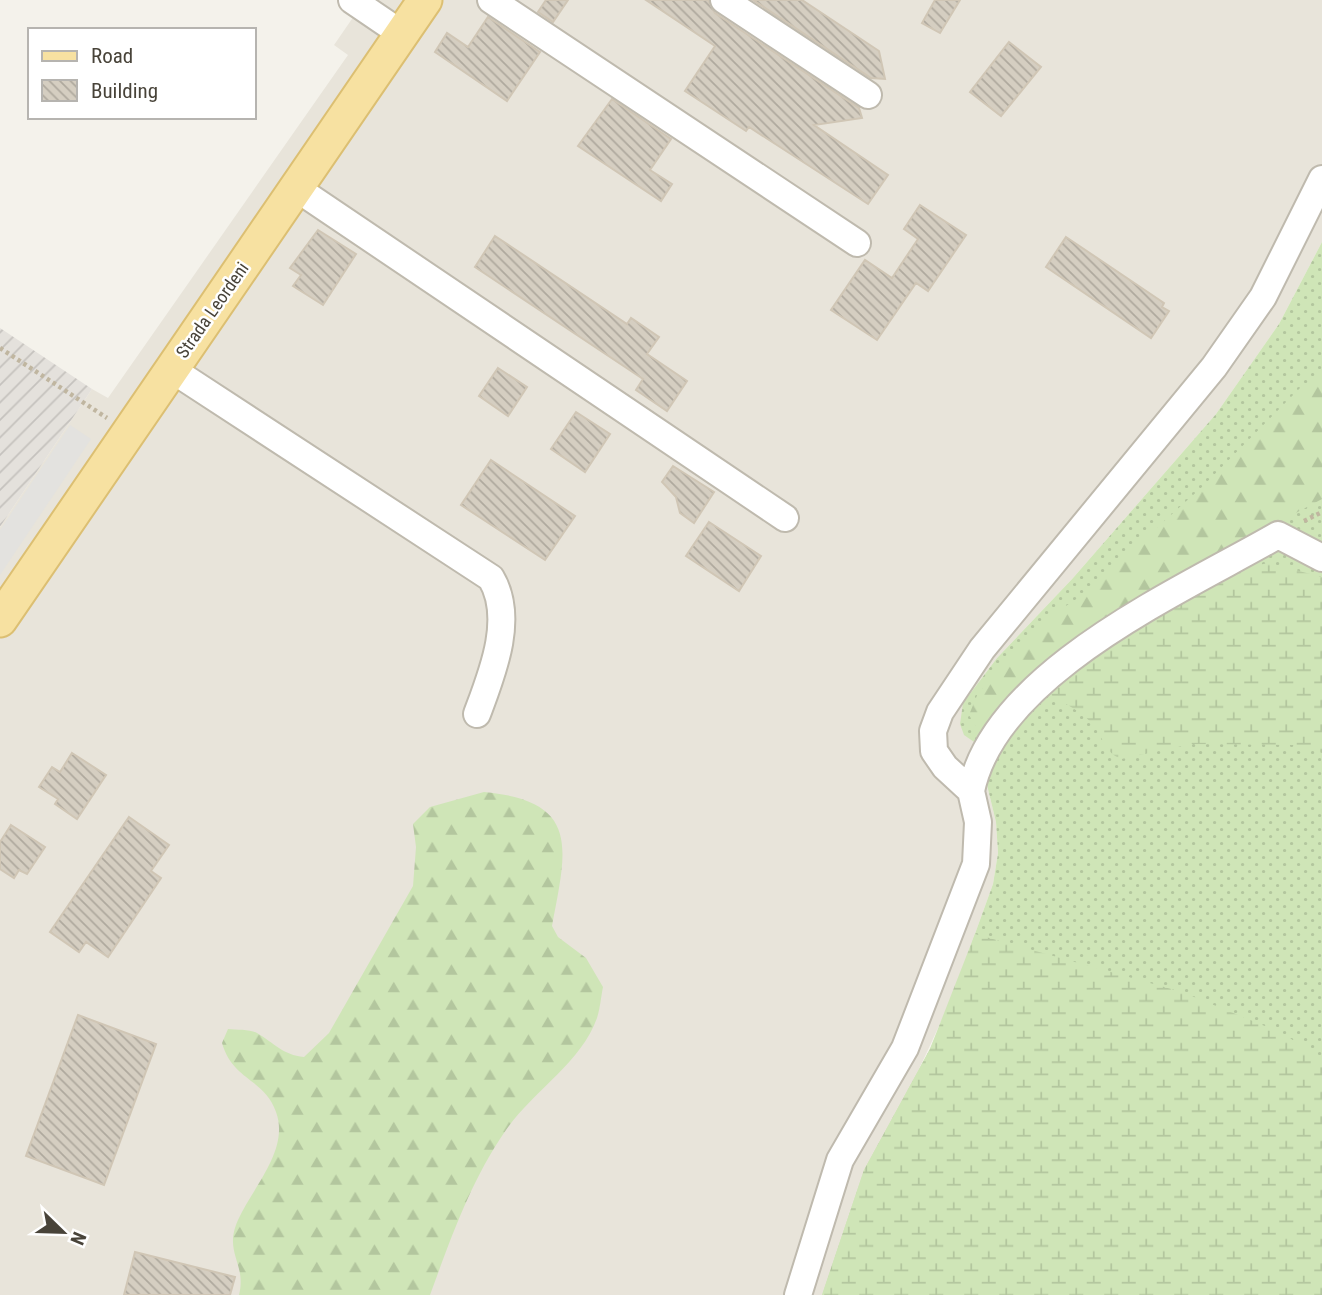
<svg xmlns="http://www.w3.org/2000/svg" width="1322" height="1295" font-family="'Roboto Condensed',sans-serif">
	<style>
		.residential { fill: #e8e4da }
		.industrial { fill: url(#industrial-furrows) }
		.grass { fill: url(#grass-dots) }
		.forest { fill: url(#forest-firs) }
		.wetland { fill: url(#wetland-marsh) }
		.parking { fill: #e3e2df }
		.building { fill: url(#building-back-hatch); stroke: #d0c6b5; stroke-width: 2 }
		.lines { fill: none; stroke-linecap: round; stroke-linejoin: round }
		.minor-casing { stroke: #bfbaae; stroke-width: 30 }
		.major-casing { stroke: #dcbf72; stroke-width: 37 }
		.path { stroke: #c0b6a0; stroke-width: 4.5; stroke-dasharray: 3.5 3.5; stroke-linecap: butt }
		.minor { stroke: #fff; stroke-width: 26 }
		.major { stroke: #f7e1a1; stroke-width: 33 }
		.labels { text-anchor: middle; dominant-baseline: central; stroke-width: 5; stroke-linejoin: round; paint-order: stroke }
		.street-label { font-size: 18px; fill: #484339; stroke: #fff }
	</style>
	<defs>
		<pattern id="industrial-furrows" width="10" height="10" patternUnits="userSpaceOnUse" patternTransform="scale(1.75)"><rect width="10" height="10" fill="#e4e1dc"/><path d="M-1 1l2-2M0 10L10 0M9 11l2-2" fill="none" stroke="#c5c2be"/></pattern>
		<pattern id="grass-dots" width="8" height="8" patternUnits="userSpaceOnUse" patternTransform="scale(1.75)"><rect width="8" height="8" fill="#cfe5b7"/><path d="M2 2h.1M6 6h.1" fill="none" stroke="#b3c69e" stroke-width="1.8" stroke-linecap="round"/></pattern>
		<pattern id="forest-firs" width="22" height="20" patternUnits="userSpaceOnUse" patternTransform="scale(1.75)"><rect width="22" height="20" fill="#cfe5b7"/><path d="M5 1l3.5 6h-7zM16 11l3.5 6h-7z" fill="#b3c69e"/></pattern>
		<pattern id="wetland-marsh" width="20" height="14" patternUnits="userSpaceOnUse" patternTransform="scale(1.75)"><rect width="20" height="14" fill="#cfe5b7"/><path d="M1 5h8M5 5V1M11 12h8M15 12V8" fill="none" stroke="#b3c69e"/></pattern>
		<pattern id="building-back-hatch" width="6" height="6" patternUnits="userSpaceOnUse" patternTransform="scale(1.75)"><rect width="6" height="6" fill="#d5cec1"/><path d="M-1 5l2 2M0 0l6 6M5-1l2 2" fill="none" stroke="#afa99e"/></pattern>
	</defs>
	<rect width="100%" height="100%" fill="#f4f2eb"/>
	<!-- residential -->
	<path class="residential" d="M365 0H1322V242L1279 324 1216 414 1073 578 997 658 963 703 977 744 996 822 998 853 993 884 951 1000 907 1095 822 1295H0V527L92 389 108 398 348 55 334 45Z"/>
	<!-- industrial -->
	<path class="industrial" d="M0 328 92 389 0 527Z"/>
	<!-- grass -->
	<path class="grass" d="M1322 242V1295H822L864 1170 930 1049 951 1000 993 884 998 853 996 822 977 744 964 735 960 724 963 703 997 658 1073 578 1216 414 1279 324Z"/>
	<!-- forest -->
	<path class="forest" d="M1322 372V499L1260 532 1001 712 987 724 976 727 969 715 978 693 1046 619 1081 596 1202 487 1300 388Z
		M484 792C582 801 566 850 552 926L558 937 586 958 603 987C601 997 600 1009 597 1018 581 1063 533 1091 506 1130 471 1180 451 1238 430 1295H239C247 1263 223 1253 238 1220 252 1188 290 1150 276 1112 264 1078 233 1081 222 1043L228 1029C237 1030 250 1029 257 1033 274 1043 283 1055 304 1057L329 1033 413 886 416 847 413 824 430 807Z"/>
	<!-- wetland -->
	<path class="wetland" d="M1268 563 1322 577V753L1298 745 1192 744 1121 759C1104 752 1104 738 1093 725 1081 710 1066 705 1051 695L1050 687 1087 655 1236 570Z
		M975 934 1182 992 1282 1033 1322 1059V1295H822L864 1170 930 1049Z"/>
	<!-- parking -->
	<path class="parking" d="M70 425 91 439 0 575V530Z"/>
	<!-- building -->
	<path class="building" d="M546 0H568L553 22 538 12Z
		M646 0H708L715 13 859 108 862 118 814 125 888 175 868 204 749 127 746 131 685 91 715 46Z
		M753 0H802L879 51 885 79 871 78Z
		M935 0H960L940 33 922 23Z
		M488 17 540 52 507 101 435 52 447 33 468 47Z
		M1009 42 1041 67 1001 116 970 92Z
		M612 99 671 139 650 170 672 184 661 201 578 146Z
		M920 205 966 235 928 291 916 283 877 340 831 310 865 260 892 278 918 239 904 229Z
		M318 230 356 254 323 305 293 286 301 275 290 268Z
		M495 236 627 324 631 318 659 337 647 354 687 381 667 411 636 390 643 379 475 267Z
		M1066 237 1164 303 1162 307 1169 311 1151 338 1046 267Z
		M498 368 527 387 508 416 479 396Z
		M576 412 610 434 585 472 551 449Z
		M491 460 575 516 545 560 461 505Z
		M673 466 714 492 694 523 680 513 676 497 662 482Z
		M709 522 761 556 739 591 686 556Z
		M72 753 106 775 77 819 55 804 58 799 39 787 52 767 60 772Z
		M129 817 169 845 151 871 161 878 108 957 86 942 79 952 50 932Z
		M11 825 45 847 27 874 19 870 14 878 0 869V842Z
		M78 1015 156 1044 104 1185 26 1156Z
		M135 1252 235 1277 230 1295H124Z"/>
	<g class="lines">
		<!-- minor casing -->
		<g class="minor-casing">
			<path id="minor" d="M352 0 402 34
				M491 0 857 243
				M724 0 868 95
				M296 188 785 518
				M171 369 491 578C515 618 492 674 477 714
				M971 791C995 672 1181 591 1278 535L1322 558
				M798 1295 840 1160 905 1048 976 864 978 822 971 791 945 767 934 751 933 731 940 712 982 649 1214 367 1263 297 1322 179"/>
		</g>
		<!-- major casing -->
		<g class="major-casing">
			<path id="major" d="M0 620 425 0"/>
		</g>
		<!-- path -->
		<path class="path" d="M0 348 107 418
			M1304 521 1322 512"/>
		<!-- minor -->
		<use href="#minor" class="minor"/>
		<!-- major -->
		<use href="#major" class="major"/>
	</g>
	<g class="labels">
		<!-- street labels -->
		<g class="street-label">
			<text transform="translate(212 310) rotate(-55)">Strada Leordeni</text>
		</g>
	</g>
	<!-- legend -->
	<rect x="28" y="28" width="228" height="91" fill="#ffffff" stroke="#b6b4b0" stroke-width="2"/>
	<rect x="42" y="51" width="35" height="10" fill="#f7e1a1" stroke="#b6b4b0" stroke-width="2"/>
	<text x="91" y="63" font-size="21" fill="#484339">Road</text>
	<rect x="42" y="80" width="35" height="21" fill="url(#building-back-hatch)" stroke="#b6b4b0" stroke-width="2"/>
	<text x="91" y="98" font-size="21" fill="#484339">Building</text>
	<!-- north arrow -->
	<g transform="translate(63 1232) rotate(113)" stroke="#ffffff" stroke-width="5" paint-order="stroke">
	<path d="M0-5L12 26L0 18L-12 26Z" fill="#484339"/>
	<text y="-10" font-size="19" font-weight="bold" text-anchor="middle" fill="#484339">N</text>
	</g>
</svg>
